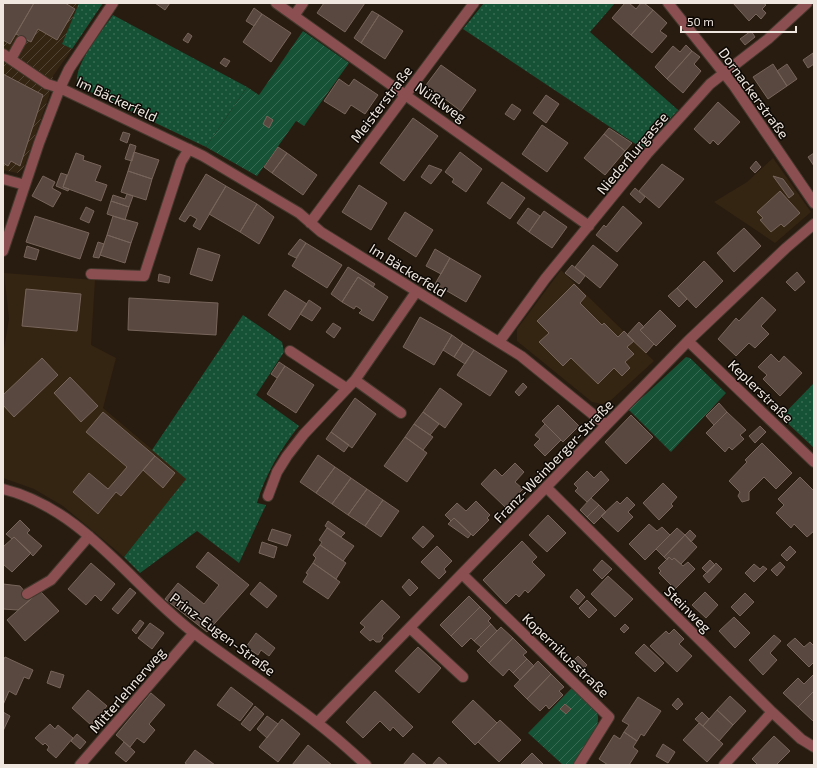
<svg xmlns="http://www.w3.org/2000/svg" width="817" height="768" font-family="'Exo 2',sans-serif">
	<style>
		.built { fill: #342412 }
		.industrial { fill: url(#industrial-furrows) }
		.grass { fill: url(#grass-dots) }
		.garden { fill: url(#garden-furrows) }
		.building { fill: #59483f; stroke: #77655b }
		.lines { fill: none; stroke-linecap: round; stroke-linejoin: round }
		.minor-casing { stroke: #44382d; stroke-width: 12 }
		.minor { stroke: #8b4f51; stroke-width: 10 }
		.labels { text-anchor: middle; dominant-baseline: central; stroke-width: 3; stroke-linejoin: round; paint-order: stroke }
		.street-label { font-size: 14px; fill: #efe7df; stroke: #0d0804 }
	</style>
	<defs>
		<pattern id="industrial-furrows" width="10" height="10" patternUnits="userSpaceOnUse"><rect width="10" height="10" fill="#342412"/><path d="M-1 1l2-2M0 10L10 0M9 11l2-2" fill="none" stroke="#524434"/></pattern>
		<pattern id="grass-dots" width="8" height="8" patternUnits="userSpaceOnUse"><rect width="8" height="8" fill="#165236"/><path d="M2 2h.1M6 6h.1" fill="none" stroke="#386b53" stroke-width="1.8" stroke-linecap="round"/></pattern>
		<pattern id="garden-furrows" width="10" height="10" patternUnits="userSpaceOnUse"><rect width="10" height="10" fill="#165236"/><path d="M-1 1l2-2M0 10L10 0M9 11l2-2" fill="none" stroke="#386b53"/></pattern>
	</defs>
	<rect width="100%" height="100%" fill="#281c10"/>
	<!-- built -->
	<path class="built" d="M773 158 811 212 775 243 714 202 747 182Z
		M561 270 654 361 610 401 602 404 592 402 517 341V329Z
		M4 273 95 280 91 345 116 358 103 408 187 479 124 557 63 506 34 489 3 478V354L9 319Z"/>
	<!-- industrial -->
	<path class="industrial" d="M3 3H79L62 44 72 49 53 76 49 96 23 169 17 173 3 170Z"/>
	<!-- grass -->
	<path class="grass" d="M79 3H103L72 49 62 44Z
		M484 3H547L549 5 551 3H615L590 32 678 110 643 149 463 29Z
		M113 15 247 87 206 147 80 87 77 84C74 64 102 31 113 15Z
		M243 315 282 342 284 352 256 395 299 426C281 448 265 475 257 503L266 505 239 563 197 531 140 573 124 557 186 479 152 450Z
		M814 383V448L781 417Z"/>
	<!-- garden -->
	<path class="garden" d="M303 31 349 63 304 126 296 121 257 176 206 147 247 87 259 95Z
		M686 357 690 358 726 393 671 452 629 410Z
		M572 688C580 695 592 703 597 713 603 726 582 752 575 764L563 765 528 733Z"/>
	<!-- building -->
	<path class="building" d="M3 3H34L10 44 3 40Z
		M34 3H65L75 9 57 40 38 29 31 42 16 34Z
		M155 3H170L165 10Z
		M324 3H365L345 32 317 13Z
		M625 3H629L636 9 641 3H644L653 10 631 35 612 18Z
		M733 3H763L766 5 762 9 766 13 761 19 756 14 749 21Z
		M254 8 262 14 254 26 246 21Z
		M653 10 667 23 660 31 667 36 652 53 631 35Z
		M372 11 379 15 361 43 354 38Z
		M262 14 291 33 271 62 243 42Z
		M379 15 403 31 385 59 361 43Z
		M751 31 755 37 745 45 740 39Z
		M188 33 192 36 188 43 183 40Z
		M686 45 692 51 667 79 655 67 673 46 680 52Z
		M692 51 700 57 694 64 701 71 683 93 667 79Z
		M813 53 814 64 808 68 803 60Z
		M224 58 230 61 226 67 220 63Z
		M773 64 787 86 768 99 753 77Z
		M787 64 797 79 787 86 777 71Z
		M441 65 476 90 461 111 426 85Z
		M3 74 43 95 20 166 11 161 8 166 3 163Z
		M339 79 349 86 354 79 378 95 365 114 351 105 345 114 324 101Z
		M546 95 559 104 546 123 533 113Z
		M718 102 740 122 718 145 713 140 710 144 694 129Z
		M512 104 521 110 514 120 505 114Z
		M267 116 273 120 269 128 263 124Z
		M413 118 438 136 404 181 380 163Z
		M542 125 568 143 547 172 522 154Z
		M609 128 632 143 625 151 604 134Z
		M123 132 130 134 127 143 120 140Z
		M604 134 625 151 605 175 584 158Z
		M130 144 136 146 132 161 125 159Z
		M278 147 287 153 272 173 264 167Z
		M134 152 159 160 152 179 128 171Z
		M460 152 482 169 466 192 452 182 454 179 445 172Z
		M76 153 84 156 83 160 101 166 95 181 107 185 101 201 63 187Z
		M287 153 317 175 303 195 272 173Z
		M814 153V166L808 157Z
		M756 161 761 167 755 173 750 168Z
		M662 164 684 179 659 208 639 191Z
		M429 165 442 170 431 184 421 177Z
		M128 171 152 179 146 200 121 192Z
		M61 173 67 175 63 187 69 189 68 191 56 186Z
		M206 174 226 186 200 230 193 226 197 219 190 215 185 222 179 219Z
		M43 176 55 182 52 188 61 193 53 207 32 196Z
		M773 176 783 179 794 194 789 198Z
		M502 182 525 198 510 219 487 203Z
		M359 185 387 203 371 230 342 212Z
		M226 186 257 204 240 232 209 214Z
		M635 188 645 197 640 203 630 194Z
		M780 191 800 213 784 227 781 224 771 232 760 220 763 218 757 212Z
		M127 194 133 196 129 207 111 201 113 195 125 199Z
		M111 201 129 207 125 220 107 214Z
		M257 204 274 217 259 244 240 232Z
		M623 206 642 223 617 252 596 235 604 225 606 227Z
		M86 207 94 211 89 223 80 219Z
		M528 208 540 216 529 232 517 223Z
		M544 211 567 227 552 248 529 232Z
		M405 212 433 230 416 257 388 239Z
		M35 216 89 233 80 259 26 242Z
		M113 216 138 223 131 243 107 235Z
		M744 228 761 246 734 272 717 253Z
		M107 235 131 243 125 263 100 255Z
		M300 239 306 243 296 258 288 254Z
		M98 242 104 244 99 258 93 257Z
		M306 243 342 265 327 288 292 266Z
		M593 245 618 265 600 288 575 267Z
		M27 246 39 250 36 260 24 257Z
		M198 248 220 255 212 281 190 274Z
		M435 249 450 258 441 274 426 266Z
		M450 258 481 276 466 302 435 284Z
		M704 261 723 281 696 308 677 288Z
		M572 265 585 276 579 284 565 273Z
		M348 267 375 284 373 287 358 277 342 302 331 294Z
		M797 272 805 282 795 291 786 282Z
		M159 274 170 277 169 283 158 281Z
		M358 277 388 297 373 321 359 313 362 310 356 306 354 309 342 302Z
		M574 284 586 296 580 303 602 325 604 323 618 337 624 331 634 341 627 347 634 354 625 362 630 368 622 376 614 368 598 384 571 358 563 366 539 342 549 333 537 321Z
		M677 288 687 299 679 307 668 296Z
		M26 289 81 294 77 331 22 326Z
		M285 290 307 304 290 330 268 315Z
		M762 297 776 310 761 326 769 334 755 348 749 343 736 356 718 339 736 318 739 321Z
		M129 298 218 303 216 335 128 330Z
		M309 300 321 308 312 321 300 314Z
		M660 310 676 326 656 346 640 330Z
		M420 317 452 335 434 365 403 347Z
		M639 322 644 327 640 330 654 344 646 353 627 335Z
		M333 323 341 328 334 338 326 332Z
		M452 335 463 343 454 357 443 350Z
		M463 343 474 350 465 364 454 357Z
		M474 350 507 371 490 396 457 375Z
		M771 354 779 362 784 356 802 373 780 396 763 379 767 375 758 367Z
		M42 358 58 375 14 417 3 405V395Z
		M279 362 285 366 277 378 271 374Z
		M285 366 314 385 296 413 267 394Z
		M70 377 98 406 81 422 54 393Z
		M523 383 527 387 519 396 515 392Z
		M440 388 462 404 445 428 423 412Z
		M355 398 376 414 352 448 331 432Z
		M719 403 727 412 714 425 706 416Z
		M558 405 579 426 563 442 542 421Z
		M103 412 155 456 121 496 116 492 98 514 73 492 89 473 108 489 127 467 86 432Z
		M423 412 439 424 430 435 414 424Z
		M727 412 746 430 740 435 744 439 732 450 729 447 725 452 706 433Z
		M631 415 653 437 626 464 605 442Z
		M414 424 433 437 423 450 405 437Z
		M545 424 561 440 545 456 534 445 540 439 535 435Z
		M760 426 766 432 755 443 749 436Z
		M331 432 349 445 344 452 326 439Z
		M405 437 427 453 407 482 384 466Z
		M762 443 792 473 776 489 764 477 749 492V500L742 502 738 496 740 492 729 481 747 462 745 460Z
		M318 455 335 467 316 493 300 482Z
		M155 456 175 473 163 488 143 470Z
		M515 463 524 472 515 482 523 489 505 507 481 484 495 469 502 476Z
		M335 467 351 478 332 504 316 493Z
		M587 471 594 478 601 471 609 480 587 502 575 491 578 488 574 484Z
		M800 477 814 491V531L807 537 794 524 791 528 776 513 784 505 778 499Z
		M351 478 367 489 348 515 332 504Z
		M663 483 677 497 671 504 673 506 659 520 643 503Z
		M367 489 383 500 365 526 348 515Z
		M627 497 635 505 628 512 633 517 618 532 601 516 617 501 620 504Z
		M591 498 599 505 587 517 580 510Z
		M383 500 399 511 381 537 365 526Z
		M476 501 490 515 487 518 489 520 473 536 454 518 451 521 445 515 457 503 466 511Z
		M599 505 606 512 594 524 587 517Z
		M548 515 566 533 547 552 529 535Z
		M454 518 471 534 468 538 448 524Z
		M20 520 30 530 27 533 42 546 33 556 14 537 12 539 6 534Z
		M328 521 345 533 341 537 325 526Z
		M649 524 657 531 662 527 670 535 645 560 629 544Z
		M423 526 434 536 423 548 412 538Z
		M327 528 354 546 343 561 320 545 322 542 319 540Z
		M677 528 685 535 664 557 656 549Z
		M272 529 291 535 287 546 268 540Z
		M690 530 696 536 691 542 685 535Z
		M685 535 697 547 681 564 674 558 672 560 669 557 667 560 664 557Z
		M14 537 31 553 12 572 3 564V547Z
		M522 541 537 557 532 562 545 575 528 593 525 590 519 597 516 594 506 604 483 580Z
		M262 542 277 547 274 558 259 553Z
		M320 545 346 563 336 579 313 563 316 558 313 555Z
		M437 546 452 561 444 569 446 572 439 579 421 562Z
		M790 546 796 552 787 561 781 555Z
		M208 552 249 585 207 632 165 599 178 583 204 604 219 585 196 567Z
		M669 557 672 560 674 558 683 566 688 562 695 569 675 589 659 573 661 571 658 568Z
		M602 560 612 569 602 579 593 570Z
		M710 560 715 565 707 573 702 568Z
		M780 562 785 567 777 576 771 570Z
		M91 563 115 584 101 601 95 595 86 605 68 589Z
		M313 563 340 582 328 599 303 582 308 574 306 573Z
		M716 563 722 569 709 583 703 576Z
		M754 564 760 569 763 566 767 569 754 582 745 573Z
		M608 576 633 599 615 617 591 594Z
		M409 579 418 588 410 596 402 587Z
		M260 582 277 596 267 608 250 594Z
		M3 584 20 586 31 599 18 610 3 609Z
		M130 588 136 593 118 614 112 609Z
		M577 589 585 597 578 605 570 597Z
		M40 591 59 611 25 641 7 620Z
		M705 592 718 605 706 618 692 605Z
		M745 593 754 602 740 616 731 607Z
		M469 596 480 607 451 636 440 625Z
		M382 600 400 617 382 636 383 638 380 642H376L373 639 370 641 360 632 365 627 360 623Z
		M587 600 597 610 589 618 579 608Z
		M480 607 491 618 488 621 491 624 474 641 471 638 462 647 451 636Z
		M734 617 750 633 735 648 719 631Z
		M140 620 144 623 136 634 132 630Z
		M150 623 164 633 152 649 138 638Z
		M491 624 497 631 481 647 474 641Z
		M625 624 629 628 624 633 620 629Z
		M501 627 513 638 489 663 477 651Z
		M674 629 684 639 679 644 692 656 677 672 650 646 666 631 669 634Z
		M256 633 275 648 269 656 261 650 258 655 246 647Z
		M774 635 781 641 770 653 777 660 763 675 749 660Z
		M513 638 527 652 523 655 527 659 513 673 509 669 503 676 489 663Z
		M795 638 804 647 810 642 814 646V662L809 667 787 645Z
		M644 644 664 663 655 672 635 653Z
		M418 647 441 668 419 693 395 671Z
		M578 656 587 665 579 674 569 665Z
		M5 657 33 670 29 679 24 677 16 695 9 691 3 705V661Z
		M527 659 534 666 520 680 513 673Z
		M538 661 551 674 527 699 514 686Z
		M51 671 64 675 60 688 47 683Z
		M551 674 564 687 559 691 563 695 549 709 546 705 540 711 527 699Z
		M814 674V691L798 707 783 693 798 678 804 684Z
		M231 687 253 704 240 721 217 705Z
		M88 690 107 706 91 725 72 708Z
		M375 691 413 727 403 737 393 727 390 731 380 721 363 738 346 722Z
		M814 691V720L813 721 798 707Z
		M151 693 165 705 149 724 155 730 144 743 137 738 130 747 116 735Z
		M730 696 746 711 733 725 717 710Z
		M638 697 661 711 644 736 641 734 637 741 624 732 629 725 622 721Z
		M678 698 683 704 677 710 672 705Z
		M473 700 497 723 475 745 452 722Z
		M565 704 571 709 566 714 560 709Z
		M255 706 264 714 250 731 241 724Z
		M717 710 733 725 719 741 703 726Z
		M3 712 10 716 3 731Z
		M702 712 709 719 703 726 695 719Z
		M267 716 278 724 267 738 257 729Z
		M282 719 300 734 278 762 259 747Z
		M500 720 521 740 499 762 478 742Z
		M699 723 723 744 707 762 683 740Z
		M50 724 55 729 58 725 73 738 56 758 47 750 49 747 45 743 43 745 35 738Z
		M624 732 637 741 633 747 638 751 629 765H608L599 759 614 735 620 739Z
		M77 734 86 742 80 749 71 741Z
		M774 736 790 751 776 765H758L752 759Z
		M124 742 135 752 126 762 115 753Z
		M663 744 675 752 668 763 656 756Z
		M308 745 332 765H292Z
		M195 750 215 765H188L185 763Z
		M413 753 427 765H403Z
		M532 753 544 765H520Z
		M439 757 448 765H432Z"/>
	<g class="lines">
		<!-- minor casing -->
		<g class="minor-casing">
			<path id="minor" d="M113 3 69 69 60 88 203 156 299 213 321 232 521 356 606 425
				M276 3 589 226
				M668 3 734 86 814 203
				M294 16 303 3
				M3 54 47 84 60 88 39 143 3 251
				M11 59 21 41
				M3 179 25 185
				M310 223 474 3
				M91 274 144 276 181 162 189 149
				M688 341 814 462
				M499 342 545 279 647 154 684 113 710 84 768 39 807 3
				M290 351 346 388
				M355 380 401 413
				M546 487 772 712 801 739 814 747
				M3 489C84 509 130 584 194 633 234 663 276 691 316 722 333 735 350 750 366 765
				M268 496 277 472 287 456 304 434 355 380 416 292
				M462 574 609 717 579 765
				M27 594 51 580 89 536
				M410 628 463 677
				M317 723 688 341 786 248 814 224
				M80 765 194 633
				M724 765 772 712"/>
		</g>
		<!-- minor -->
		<use href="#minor" class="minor"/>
	</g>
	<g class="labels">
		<!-- street labels -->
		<g class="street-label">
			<text transform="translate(754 93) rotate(54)">Dornackerstraße</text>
			<text transform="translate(117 99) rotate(25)">Im Bäckerfeld</text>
			<text transform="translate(441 102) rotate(35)">Nüßlweg</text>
			<text transform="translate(381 104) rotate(-53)">Meisterstraße</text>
			<text transform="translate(632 153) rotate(-50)">Niederflurgasse</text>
			<text transform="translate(408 270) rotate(32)">Im Bäckerfeld</text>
			<text transform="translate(761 391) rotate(44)">Keplerstraße</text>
			<text transform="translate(553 461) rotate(-46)">Franz-Weinberger-Straße</text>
			<text transform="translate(688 609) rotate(45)">Steinweg</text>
			<text transform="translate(223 634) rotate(37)">Prinz-Eugen-Straße</text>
			<text transform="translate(566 655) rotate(44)">Kopernikusstraße</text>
			<text transform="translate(127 690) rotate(-49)">Mitterlehnerweg</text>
		</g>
	</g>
	<!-- border -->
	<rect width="817" height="768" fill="none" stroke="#efe7df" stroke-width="8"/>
	<!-- scale -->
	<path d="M681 26v6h115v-6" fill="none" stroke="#efe7df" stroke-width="2"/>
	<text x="687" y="26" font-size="12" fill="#efe7df" stroke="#0d0804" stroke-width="3" paint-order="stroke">50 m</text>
</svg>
